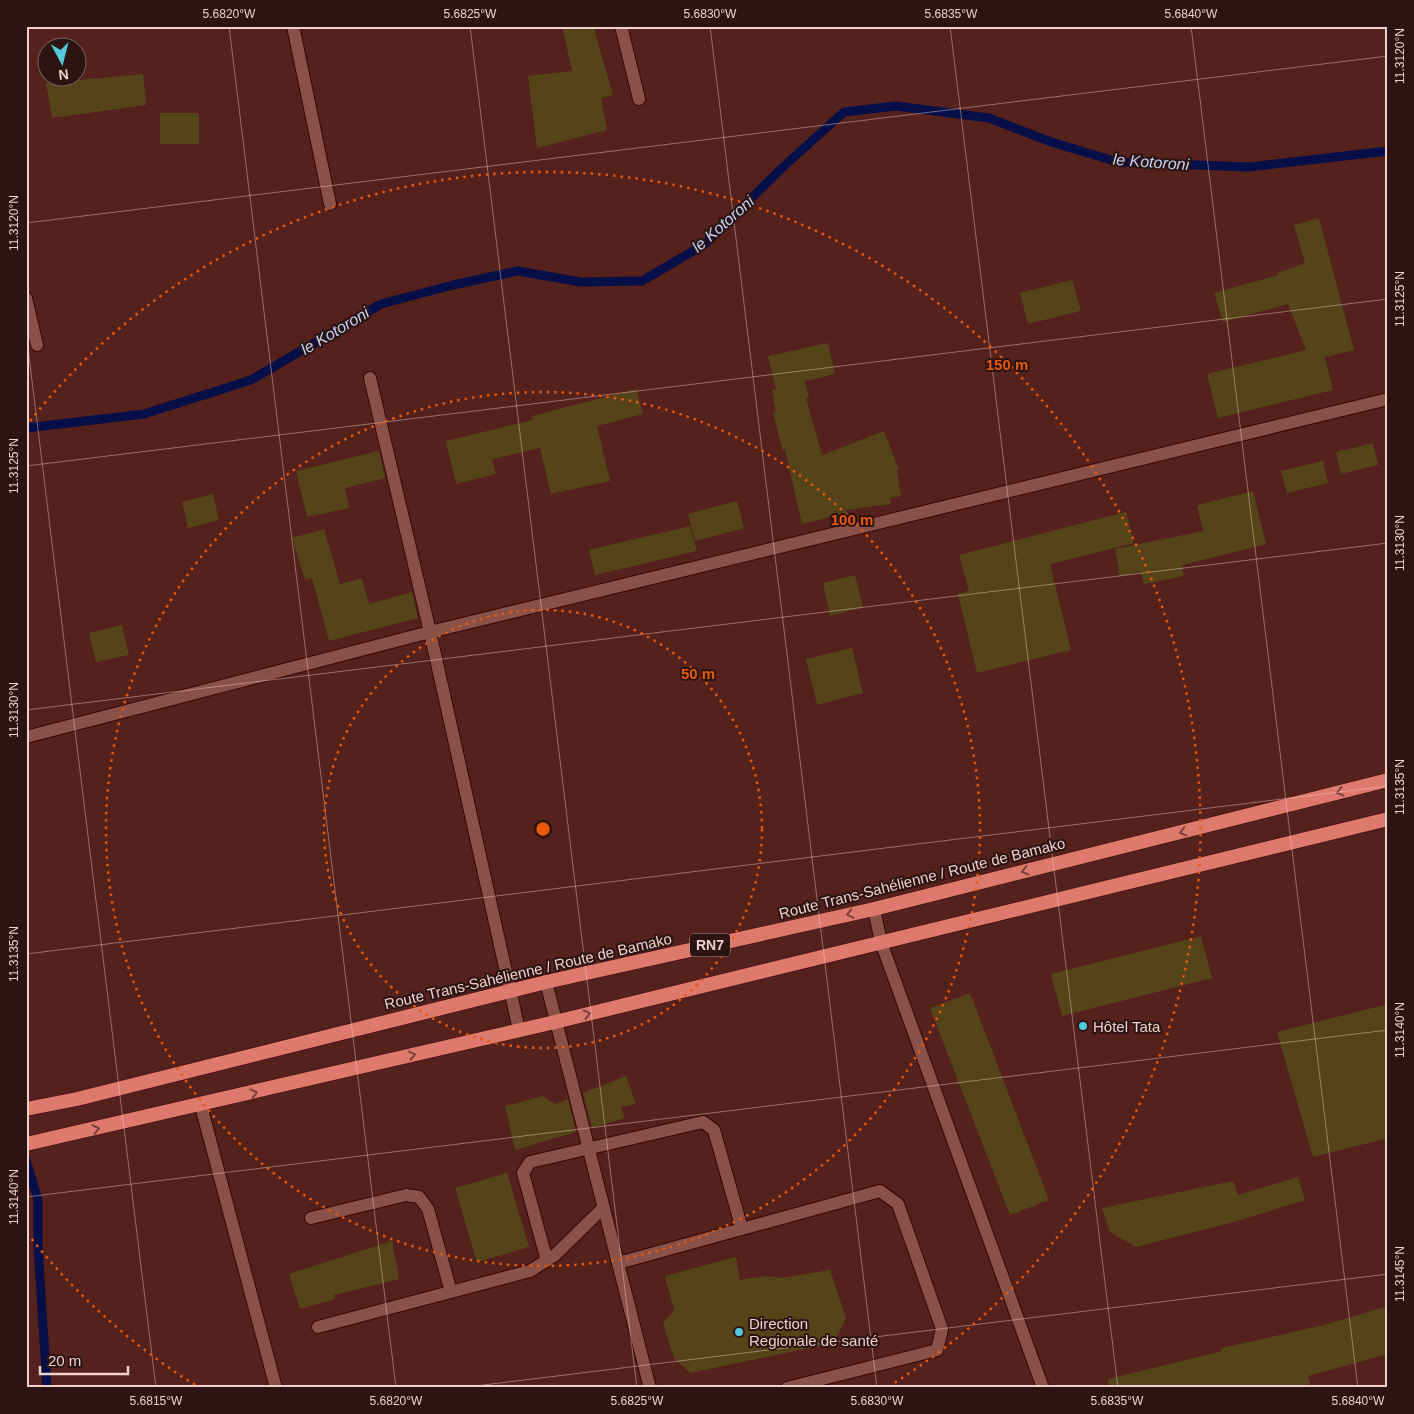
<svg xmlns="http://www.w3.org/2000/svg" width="1414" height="1414" font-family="Arial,sans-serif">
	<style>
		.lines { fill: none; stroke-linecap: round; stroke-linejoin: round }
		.stream { stroke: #070f49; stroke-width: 9 }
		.building { fill: #554419 }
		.service-casing { stroke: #380605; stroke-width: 14 }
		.minor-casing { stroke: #380605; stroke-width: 14 }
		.trunk-casing { stroke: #380605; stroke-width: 15 }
		.service { stroke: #8a5149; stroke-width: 12 }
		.minor { stroke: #8a5149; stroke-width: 12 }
		.trunk { stroke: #de796d; stroke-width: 14 }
		.oneway { stroke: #7c413a }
		.ticks { fill: none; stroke: #f1cfca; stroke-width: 1; stroke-opacity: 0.45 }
		.ring { fill: none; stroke: #e8590c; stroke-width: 2.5; stroke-dasharray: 2.5 5 }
		.poi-dot { fill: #53cadc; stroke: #2b1411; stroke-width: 2 }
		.labels { text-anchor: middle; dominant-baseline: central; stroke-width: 4; stroke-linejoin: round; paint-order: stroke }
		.shield { fill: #2b1411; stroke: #b69792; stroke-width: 1 }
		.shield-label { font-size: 14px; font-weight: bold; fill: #f1cfca }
		.street-label { font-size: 15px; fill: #f1cfca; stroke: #2b1411 }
		.poi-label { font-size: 15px; fill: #f1cfca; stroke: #2b1411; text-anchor: start }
		.water-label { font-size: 16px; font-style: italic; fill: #c3d2f7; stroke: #2b1411 }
		.centre { fill: #e8590c; stroke: #2b1411; stroke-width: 2.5 }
		.ring-label { font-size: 15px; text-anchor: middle; font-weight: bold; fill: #e8590c; stroke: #2b1411; stroke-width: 4; stroke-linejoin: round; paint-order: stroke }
		.neatline { fill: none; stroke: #f1cfca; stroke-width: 2 }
		.ticks-label { font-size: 12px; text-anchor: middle; fill: #f1cfca }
	</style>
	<rect width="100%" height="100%" fill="#55211c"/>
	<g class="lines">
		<!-- stream -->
		<path class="stream" d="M26 428 144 414 251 380 381 304 453 285 518 271 581 282 642 281 705 244 782 168 844 112 896 106 989 118 1051 142 1118 162 1249 167 1388 151
			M26 1160 38 1200V1246L47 1388"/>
	</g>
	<!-- building -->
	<path class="building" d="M562 26H593L613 95 601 98 607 130 537 148 528 76 572 71Z
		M143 74 146 105 52 118 46 83Z
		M160 113H199V144H160Z
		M1319 218 1354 350 1325 357 1333 390 1218 418 1207 374 1306 350 1288 304 1223 322 1214 293 1278 275 1277 273 1305 263 1294 225Z
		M1072 280 1081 311 1028 324 1020 293Z
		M828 343 835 374 805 381 809 398H806L822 455 884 431 899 470 897 471 901 496 890 498 891 504 846 510 847 513 802 524 785 450 783 451 773 413 776 412 772 390 776 389 768 356Z
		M636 389 643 414 597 426 610 481 551 494 540 448 492 459 496 474 456 484 446 441 533 420 532 416Z
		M1373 443 1378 465 1341 474 1336 452Z
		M379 451 385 478 345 488 349 508 307 517 296 471Z
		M1323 461 1328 483 1287 493 1281 471Z
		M1253 491 1266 544 1182 565 1184 576 1144 584 1141 572 1120 576 1115 549 1203 531 1197 505Z
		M213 494 219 520 188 528 182 502Z
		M737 501 744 528 695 541 688 514Z
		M1126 512 1134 543 1050 564 1071 650 977 673 958 594 969 591 959 555Z
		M690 526 697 551 595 575 589 550Z
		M324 529 340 584 362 578 369 604 412 592 418 618 329 641 312 578 305 580 292 538Z
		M855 575 863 607 830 616 823 583Z
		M122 625 129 655 96 662 89 633Z
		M852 648 863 693 817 705 806 659Z
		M1201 936 1212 978 1062 1016 1051 974Z
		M970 993 1049 1200 1010 1215 930 1008Z
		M1388 1004V1138L1313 1157 1277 1032Z
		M626 1076 636 1104 621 1107 625 1118 592 1128 583 1093Z
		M543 1096 555 1104 568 1099 576 1132 515 1150 505 1106Z
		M507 1173 529 1247 477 1262 455 1188Z
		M1298 1177 1305 1200 1237 1221 1136 1247 1110 1232 1102 1208 1233 1181 1238 1195Z
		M392 1241 399 1279 334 1295 335 1299 300 1309 289 1274Z
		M736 1257 740 1280 765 1276 781 1278 830 1270 846 1318 834 1343 690 1373 674 1358 663 1323 674 1310 665 1276Z
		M1388 1306V1354L1308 1376 1311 1388H1109L1108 1379 1222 1351V1348L1324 1325Z"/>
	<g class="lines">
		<!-- service casing -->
		<g class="service-casing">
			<path id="service" d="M546 982 650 1388
				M311 1218 406 1195 419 1197 428 1209 451 1292
				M547 1261 523 1173 530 1162 703 1122 714 1130 742 1229
				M618 1263 880 1191 898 1204 942 1329 937 1350 787 1388
				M318 1327 530 1271 555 1255 603 1208"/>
		</g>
		<!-- minor casing -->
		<g class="minor-casing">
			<path id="minor" d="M293 26 330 204
				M621 26 639 99
				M26 298 37 345
				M370 378 430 632 519 1030
				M26 737 430 632 1388 399
				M874 909 881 942 1043 1388
				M201 1106 276 1388"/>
		</g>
		<!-- trunk casing -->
		<g class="trunk-casing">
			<path id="trunk" d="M26 1109 77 1099 546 982 874 909 1388 780
				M26 1144 555 1022 1388 819"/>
		</g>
		<!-- service -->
		<use href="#service" class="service"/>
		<!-- minor -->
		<use href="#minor" class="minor"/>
		<!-- trunk -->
		<use href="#trunk" class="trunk"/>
	</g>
	<!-- one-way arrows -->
	<defs><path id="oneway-chevron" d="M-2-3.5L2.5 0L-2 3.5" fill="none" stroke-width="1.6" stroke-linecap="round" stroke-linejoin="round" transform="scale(1.25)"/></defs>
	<g class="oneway">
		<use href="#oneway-chevron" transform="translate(1340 792) rotate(166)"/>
		<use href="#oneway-chevron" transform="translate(1183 832) rotate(166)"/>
		<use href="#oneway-chevron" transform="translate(1025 871) rotate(166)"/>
		<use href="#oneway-chevron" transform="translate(850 914) rotate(167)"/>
		<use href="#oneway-chevron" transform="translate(587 1014) rotate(-14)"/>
		<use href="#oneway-chevron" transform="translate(412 1055) rotate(-13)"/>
		<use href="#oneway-chevron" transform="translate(254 1093) rotate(-13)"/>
		<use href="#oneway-chevron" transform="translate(96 1129) rotate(-12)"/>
	</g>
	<!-- ticks -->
	<path class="ticks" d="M229 26 396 1388M470 26 637 1388M710 26 877 1388M950 26 1118 1388M1191 26 1358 1388M26 223 1388 56M26 332 156 1388M26 466 1388 299M26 710 1388 543M26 954 1388 786M26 1197 1388 1030M459 1388 1388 1274"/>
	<!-- distance rings -->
	<g class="ring">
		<circle cx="543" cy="829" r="219"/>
		<circle cx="543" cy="829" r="437"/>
		<path d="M195 1385A656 656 0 0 1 30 1237M30 421A656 656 0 1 1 891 1385"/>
	</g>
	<!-- markers -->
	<g class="poi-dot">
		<circle cx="1083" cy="1026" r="5"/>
		<circle cx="739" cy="1332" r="5"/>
	</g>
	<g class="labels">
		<!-- shield labels -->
		<rect class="shield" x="690" y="933.5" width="40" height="23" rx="4"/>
		<g class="shield-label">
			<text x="710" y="945">RN7</text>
		</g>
		<!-- street labels -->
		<g class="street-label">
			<text transform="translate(922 878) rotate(-14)">Route Trans-Sahélienne / Route de Bamako</text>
			<text transform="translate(528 971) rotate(-13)">Route Trans-Sahélienne / Route de Bamako</text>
		</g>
		<!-- poi labels -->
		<g class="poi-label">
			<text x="1093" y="1026">Hôtel Tata</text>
			<text x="749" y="1323">Direction<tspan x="749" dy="17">Regionale de santé</tspan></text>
		</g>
		<!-- water labels -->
		<g class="water-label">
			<text transform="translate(1151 162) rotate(4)">le Kotoroni</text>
			<text transform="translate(723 224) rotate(-41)">le Kotoroni</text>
			<text transform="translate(335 331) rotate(-31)">le Kotoroni</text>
		</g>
	</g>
	<circle cx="543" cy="829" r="8" class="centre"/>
	<g class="ring-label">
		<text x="1007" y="370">150 m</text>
		<text x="852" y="525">100 m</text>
		<text x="698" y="679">50 m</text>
	</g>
	<!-- border -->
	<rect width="1414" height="1414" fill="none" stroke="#2b1411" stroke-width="55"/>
	<!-- north arrow -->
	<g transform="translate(62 62) rotate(173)"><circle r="24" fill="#2b1411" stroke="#7a5f5b"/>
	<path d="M0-4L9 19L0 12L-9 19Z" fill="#53cadc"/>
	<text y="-8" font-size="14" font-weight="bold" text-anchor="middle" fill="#f1cfca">N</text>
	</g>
	<!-- scale -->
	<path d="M40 1366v8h88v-8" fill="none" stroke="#f1cfca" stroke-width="2.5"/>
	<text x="48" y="1366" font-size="15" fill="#f1cfca" stroke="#2b1411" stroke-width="4" paint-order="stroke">20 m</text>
	<rect x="28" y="28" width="1358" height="1358" class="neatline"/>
	<g class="ticks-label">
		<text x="229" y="18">5.6820°W</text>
		<text x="470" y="18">5.6825°W</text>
		<text x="710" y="18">5.6830°W</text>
		<text x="951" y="18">5.6835°W</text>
		<text x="1191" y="18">5.6840°W</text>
		<text transform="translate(1400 56) rotate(-90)" y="4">11.3120°N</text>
		<text transform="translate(14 223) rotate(-90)" y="4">11.3120°N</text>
		<text transform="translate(1400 299) rotate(-90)" y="4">11.3125°N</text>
		<text transform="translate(14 466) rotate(-90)" y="4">11.3125°N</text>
		<text transform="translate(1400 543) rotate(-90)" y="4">11.3130°N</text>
		<text transform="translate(14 710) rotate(-90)" y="4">11.3130°N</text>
		<text transform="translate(1400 787) rotate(-90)" y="4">11.3135°N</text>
		<text transform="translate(14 954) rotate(-90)" y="4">11.3135°N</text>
		<text transform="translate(1400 1030) rotate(-90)" y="4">11.3140°N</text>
		<text transform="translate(14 1197) rotate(-90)" y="4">11.3140°N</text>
		<text transform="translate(1400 1274) rotate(-90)" y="4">11.3145°N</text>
		<text x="156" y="1405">5.6815°W</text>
		<text x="396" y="1405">5.6820°W</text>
		<text x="637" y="1405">5.6825°W</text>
		<text x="877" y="1405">5.6830°W</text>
		<text x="1117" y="1405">5.6835°W</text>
		<text x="1358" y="1405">5.6840°W</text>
	</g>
</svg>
